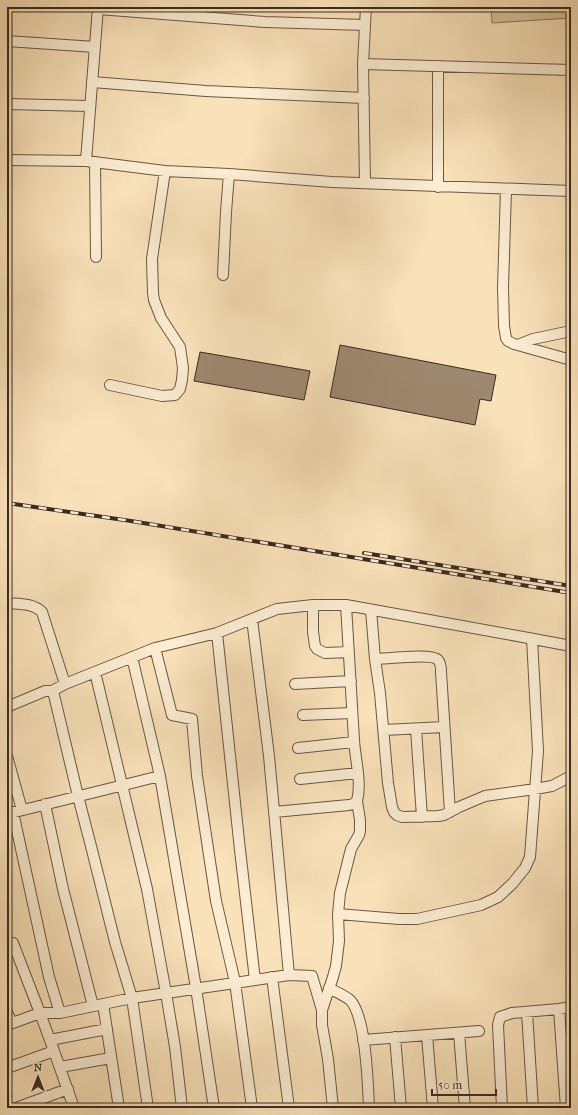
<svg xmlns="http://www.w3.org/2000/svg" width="578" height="1115" font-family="'IM FELL French Canon',serif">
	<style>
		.green { fill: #d9c29f; stroke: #8a7660 }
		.building { fill: #9d8970; stroke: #3a2a21 }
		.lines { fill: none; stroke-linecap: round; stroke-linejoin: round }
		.minor-casing { stroke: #6a5847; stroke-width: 12 }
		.minor { stroke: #fbecd2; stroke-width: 10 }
		.rail-casing { stroke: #3a2a21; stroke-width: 4 }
		.rail { stroke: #fbecd2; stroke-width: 2.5; stroke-dasharray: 8; stroke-linecap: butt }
	</style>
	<rect width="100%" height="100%" fill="#f9e1b9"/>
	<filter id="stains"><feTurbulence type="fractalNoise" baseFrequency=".005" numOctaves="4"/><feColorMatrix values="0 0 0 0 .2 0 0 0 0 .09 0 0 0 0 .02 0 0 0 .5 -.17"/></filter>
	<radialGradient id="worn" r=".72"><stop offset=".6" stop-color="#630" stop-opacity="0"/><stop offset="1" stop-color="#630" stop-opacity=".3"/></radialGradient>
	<!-- green -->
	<path class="green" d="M491 7H571V18L492 23Z"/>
	<!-- building -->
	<path class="building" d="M340 345 496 375 491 401 480 399 475 425 330 397Z
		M200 352 310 371 304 400 194 381Z"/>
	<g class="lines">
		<!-- minor casing -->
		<g class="minor-casing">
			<path id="minor" d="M98 9 265 22 365 25
				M7 41 95 47
				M363 64 571 70
				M92 82 206 91 364 98
				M7 104 90 106
				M7 160 86 161 165 171 229 174 332 182 571 191
				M86 161 98 7
				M95 162 96 257
				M365 183 363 64 366 7
				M438 187V66
				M506 189 503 288 504 326 506 338 508 341 514 344 571 360
				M223 275 226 212 229 174
				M518 345 533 339 571 331
				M110 385 162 396 175 395 180 389 182 380 183 368 180 347 161 318 154 300 153 293 152 259 165 171
				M7 603C19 604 33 603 42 612L65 684
				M313 605V632L315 646 317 649 325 653 349 652
				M371 610 375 659 380 693 388 783 392 807 394 812 397 815 402 817 438 816 444 815 459 807 485 796 535 789 552 786 571 776
				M217 633 240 850 255 980
				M155 648 172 715 192 719 197 776 216 901 235 982 252 1108
				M132 657 160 776 196 988 214 1108
				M375 659C385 659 432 653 438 660 441 663 441 668 441 672L450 812
				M95 672 147 889 166 993 175 1047 182 1108
				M295 684 351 681
				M52 691 65 684 155 648 217 633 277 609 313 605H346L523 637 571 646
				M7 707 45 691H52L54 695 78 796 92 850 115 942 132 998 148 1108
				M303 715 352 713
				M416 729 422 817
				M384 730 444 727
				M298 748 354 742
				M7 756 22 810
				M300 779 358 773
				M45 804 63 889 93 1006
				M13 812 49 977 60 1013
				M274 812 349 805 353 804 357 801C362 783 355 758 354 740 351 695 349 650 346 605
				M7 814 160 776
				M338 914 399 919H417L481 905 498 897 512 884 525 868 530 857 538 751 532 639
				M289 975 312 976 322 1010
				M272 977 289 1108
				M329 988C336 992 344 995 350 1000 366 1016 368 1084 369 1108
				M103 1004 119 1108
				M559 1009 566 1108
				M7 1012 12 1023
				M527 1012 533 1108
				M7 1025 40 1013 13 943
				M459 1033 465 1108
				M427 1035 433 1108
				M395 1037 401 1108
				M50 1040 107 1029
				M363 1040 479 1031
				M54 1051 74 1108
				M60 1067 111 1058
				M7 1068 54 1051 40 1013H60L132 998 289 975 269 756 252 619
				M16 1108 68 1089
				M333 1108 328 1059 322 1025V1010L333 977 336 966 339 941 338 914 340 893 351 849 359 835 360 831V820L357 801
				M502 1108 498 1025 500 1017 512 1013 559 1009 571 1007"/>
		</g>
		<!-- minor -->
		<use href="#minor" class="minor"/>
		<!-- rail casing -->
		<g class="rail-casing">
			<path id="rail" d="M7 503 131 521 571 593
				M364 553 571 586"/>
		</g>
		<!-- rail -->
		<use href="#rail" class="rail"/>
	</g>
	<!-- margin -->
	<rect width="578" height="1115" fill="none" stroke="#f9e1b9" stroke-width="24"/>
	<rect x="8" y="8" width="562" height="1099" fill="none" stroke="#3a2a21" stroke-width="2"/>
	<rect x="12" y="12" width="554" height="1091" fill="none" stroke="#3a2a21"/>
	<!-- north arrow -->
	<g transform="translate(38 1077)" stroke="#fbecd2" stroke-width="3" paint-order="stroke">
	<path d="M0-3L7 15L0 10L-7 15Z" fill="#3a2a21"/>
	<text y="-6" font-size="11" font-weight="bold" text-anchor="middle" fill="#3a2a21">N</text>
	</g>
	<!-- scale -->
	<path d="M432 1089v6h64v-6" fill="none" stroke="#3a2a21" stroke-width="2"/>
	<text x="438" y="1089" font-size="12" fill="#3a2a21" stroke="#fbecd2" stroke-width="3" paint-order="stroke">50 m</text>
	<rect width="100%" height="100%" filter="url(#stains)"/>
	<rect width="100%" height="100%" fill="url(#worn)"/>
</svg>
